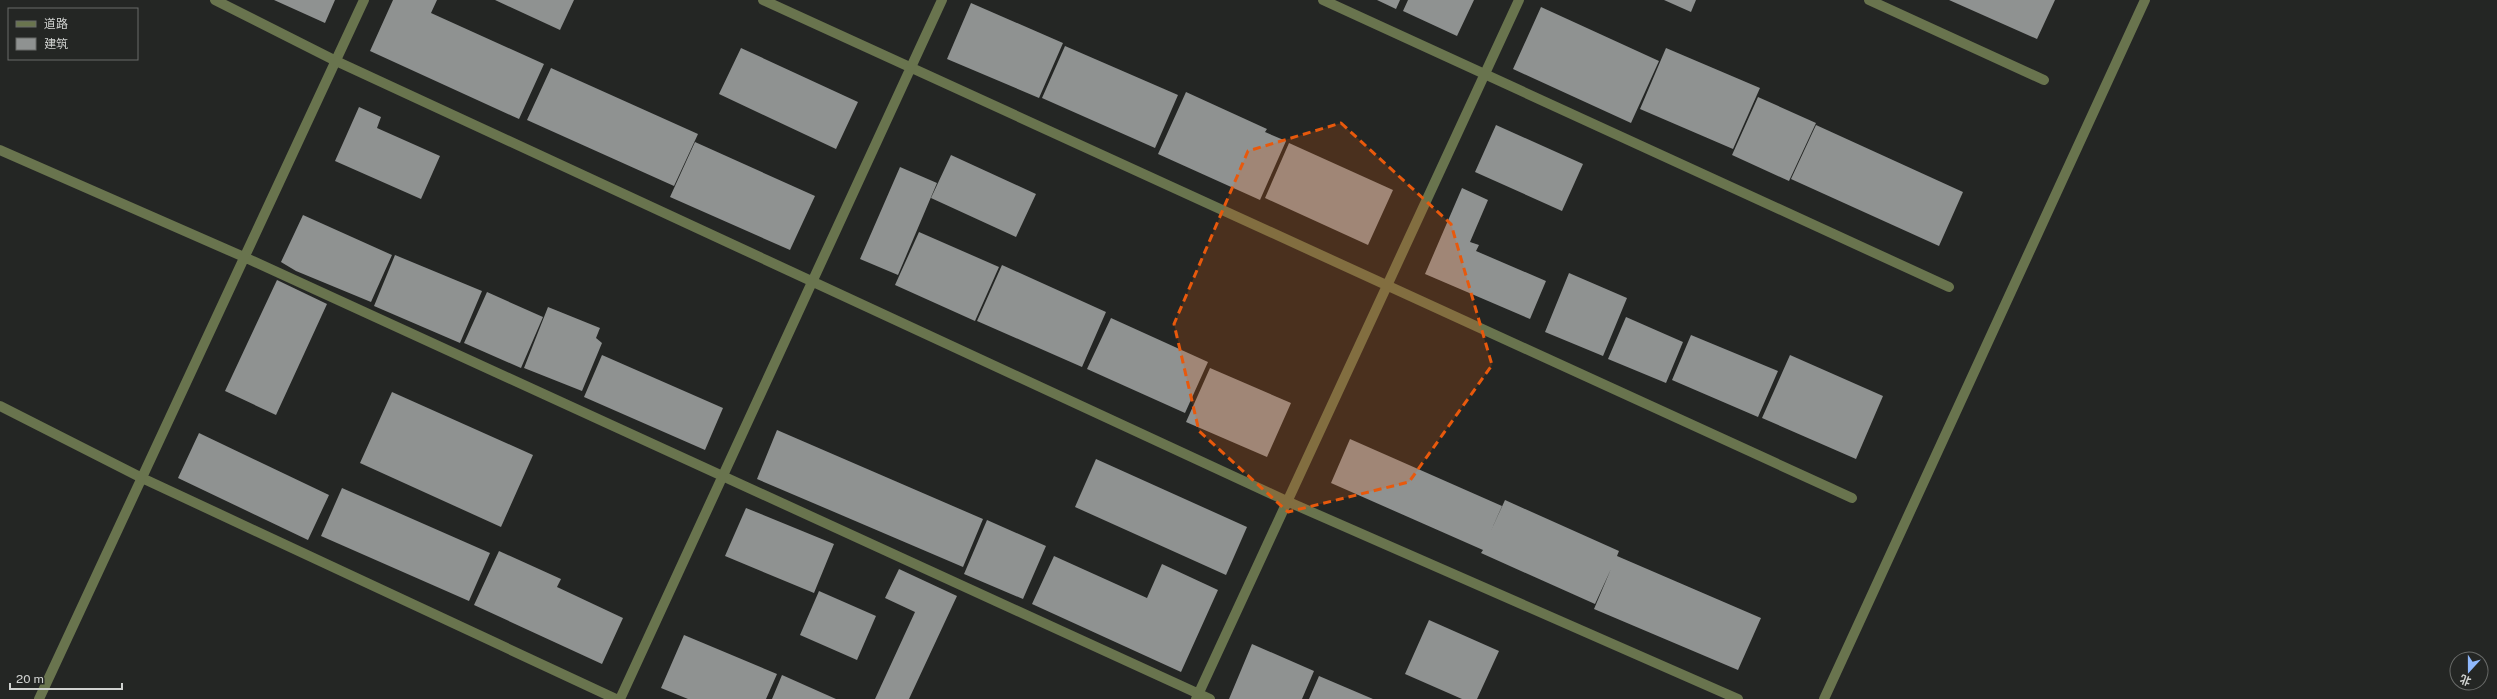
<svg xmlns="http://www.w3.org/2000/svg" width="2497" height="699" font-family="'Public Sans','Noto Sans SC',sans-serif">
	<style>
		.building { fill: #8f9291 }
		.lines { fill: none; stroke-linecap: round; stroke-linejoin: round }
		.minor { stroke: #69744e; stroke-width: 10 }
		.marked { fill: #e8590c; fill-opacity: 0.2; stroke: #e8590c; stroke-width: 3; stroke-dasharray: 8 5; stroke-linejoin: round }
	</style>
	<rect width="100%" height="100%" fill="#242624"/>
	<!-- building -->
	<path class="building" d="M274 0H335L325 23Z
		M393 0H437L431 13 544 64 519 119 370 51Z
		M495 0H574L560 30Z
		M1377 0H1400L1396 9Z
		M1408 0H1474L1457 36 1403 11Z
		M1664 0H1696L1691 12Z
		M1949 0H2055L2037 39Z
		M971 3 1063 43 1039 98 947 59Z
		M1541 7 1659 61 1631 123 1513 69Z
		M1065 46 1178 95 1155 148 1042 98Z
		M741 48 858 102 836 149 719 94Z
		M1666 48 1760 88 1733 149 1640 109Z
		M551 68 698 134 674 186 527 120Z
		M1186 92 1267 129 1265 132 1286 141 1260 200 1158 154Z
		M1758 97 1816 123 1789 181 1732 155Z
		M359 107 381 117 377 128 440 156 421 199 335 161Z
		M1496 125 1583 164 1562 211 1475 172Z
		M1816 125 1963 192 1939 246 1791 179Z
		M695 142 815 196 790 250 670 197Z
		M1289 143 1393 190 1368 245 1265 198Z
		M951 155 1036 194 1016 237 931 198Z
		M900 167 937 183 898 275 860 259Z
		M1462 188 1488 200 1470 242 1479 245 1476 251 1546 281 1530 319 1425 274Z
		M303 215 392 255 371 302 296 271 281 262Z
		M919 232 999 267 975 321 895 285Z
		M395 255 482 291 460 343 374 306Z
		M1002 265 1106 312 1082 367 977 321Z
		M1569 273 1627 298 1603 356 1545 332Z
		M277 280 327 304 276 415 225 391Z
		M487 292 543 317 521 368 464 343Z
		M548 307 600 328 596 338 602 343 582 391 524 368Z
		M1626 317 1683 342 1666 383 1608 359Z
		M1111 318 1208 362 1185 413 1087 369Z
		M1691 335 1778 371 1758 417 1672 380Z
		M602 355 723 408 705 450 584 397Z
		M1790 355 1883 396 1856 459 1762 418Z
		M1210 368 1291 403 1267 457 1186 422Z
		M392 392 533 455 501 527 360 463Z
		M777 430 983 519 963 567 757 479Z
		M199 433 329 495 308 540 178 478Z
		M1350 439 1502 506 1490 533 1505 500 1619 551 1617 556 1761 618 1738 670 1594 609 1611 569 1595 604 1481 553 1483 550 1331 483Z
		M1096 459 1247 527 1226 575 1075 507Z
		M342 488 490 553 469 601 321 536Z
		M746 508 834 544 814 593 725 556Z
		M987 520 1046 546 1023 599 964 574Z
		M499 551 561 579 557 587 623 618 602 664 474 605Z
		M1054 556 1147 598 1162 564 1218 590 1181 672 1032 604Z
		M899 569 957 596 909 699H875L915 612 885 598Z
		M819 591 876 616 857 660 800 635Z
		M1429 620 1499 651 1477 699H1462L1405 674Z
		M684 635 777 674 766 699H688L661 688Z
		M1252 644 1314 671 1302 699H1229Z
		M782 675 836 699H772Z
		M1319 676 1373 699H1309Z"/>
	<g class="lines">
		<!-- minor -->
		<path class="minor" d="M215 0 336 61 1291 503 1738 699
			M763 0 1852 498
			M1323 0 1949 287
			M1869 0 2044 80
			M0 150 244 257 1210 699
			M0 406 142 478 616 699
			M39 699 364 0
			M620 699 942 0
			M1196 699 1519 0
			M1824 699 2145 0"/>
	</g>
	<!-- marked area -->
	<path class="marked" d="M1341 123 1451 224 1492 365 1409 482 1288 512 1199 431 1174 324 1248 151Z"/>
	<!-- legend -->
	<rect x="8" y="8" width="130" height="52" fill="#242624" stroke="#696b69"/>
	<rect x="16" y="21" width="20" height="6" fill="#69744e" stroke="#696b69"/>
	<text x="44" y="28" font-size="12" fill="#d0d2d0">道路</text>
	<rect x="16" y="38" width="20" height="12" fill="#8f9291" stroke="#696b69"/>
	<text x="44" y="48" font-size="12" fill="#d0d2d0">建筑</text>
	<!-- north arrow -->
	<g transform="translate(2469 671) rotate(201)"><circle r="19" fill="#242624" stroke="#696b69"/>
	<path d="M0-3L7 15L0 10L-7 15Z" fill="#8fb8fd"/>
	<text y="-6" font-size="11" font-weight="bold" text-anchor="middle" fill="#d0d2d0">北</text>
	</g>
	<!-- scale -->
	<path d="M10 683v6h112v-6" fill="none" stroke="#d0d2d0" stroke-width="2"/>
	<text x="16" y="683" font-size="12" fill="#d0d2d0" stroke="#242624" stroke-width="3" paint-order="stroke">20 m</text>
</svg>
